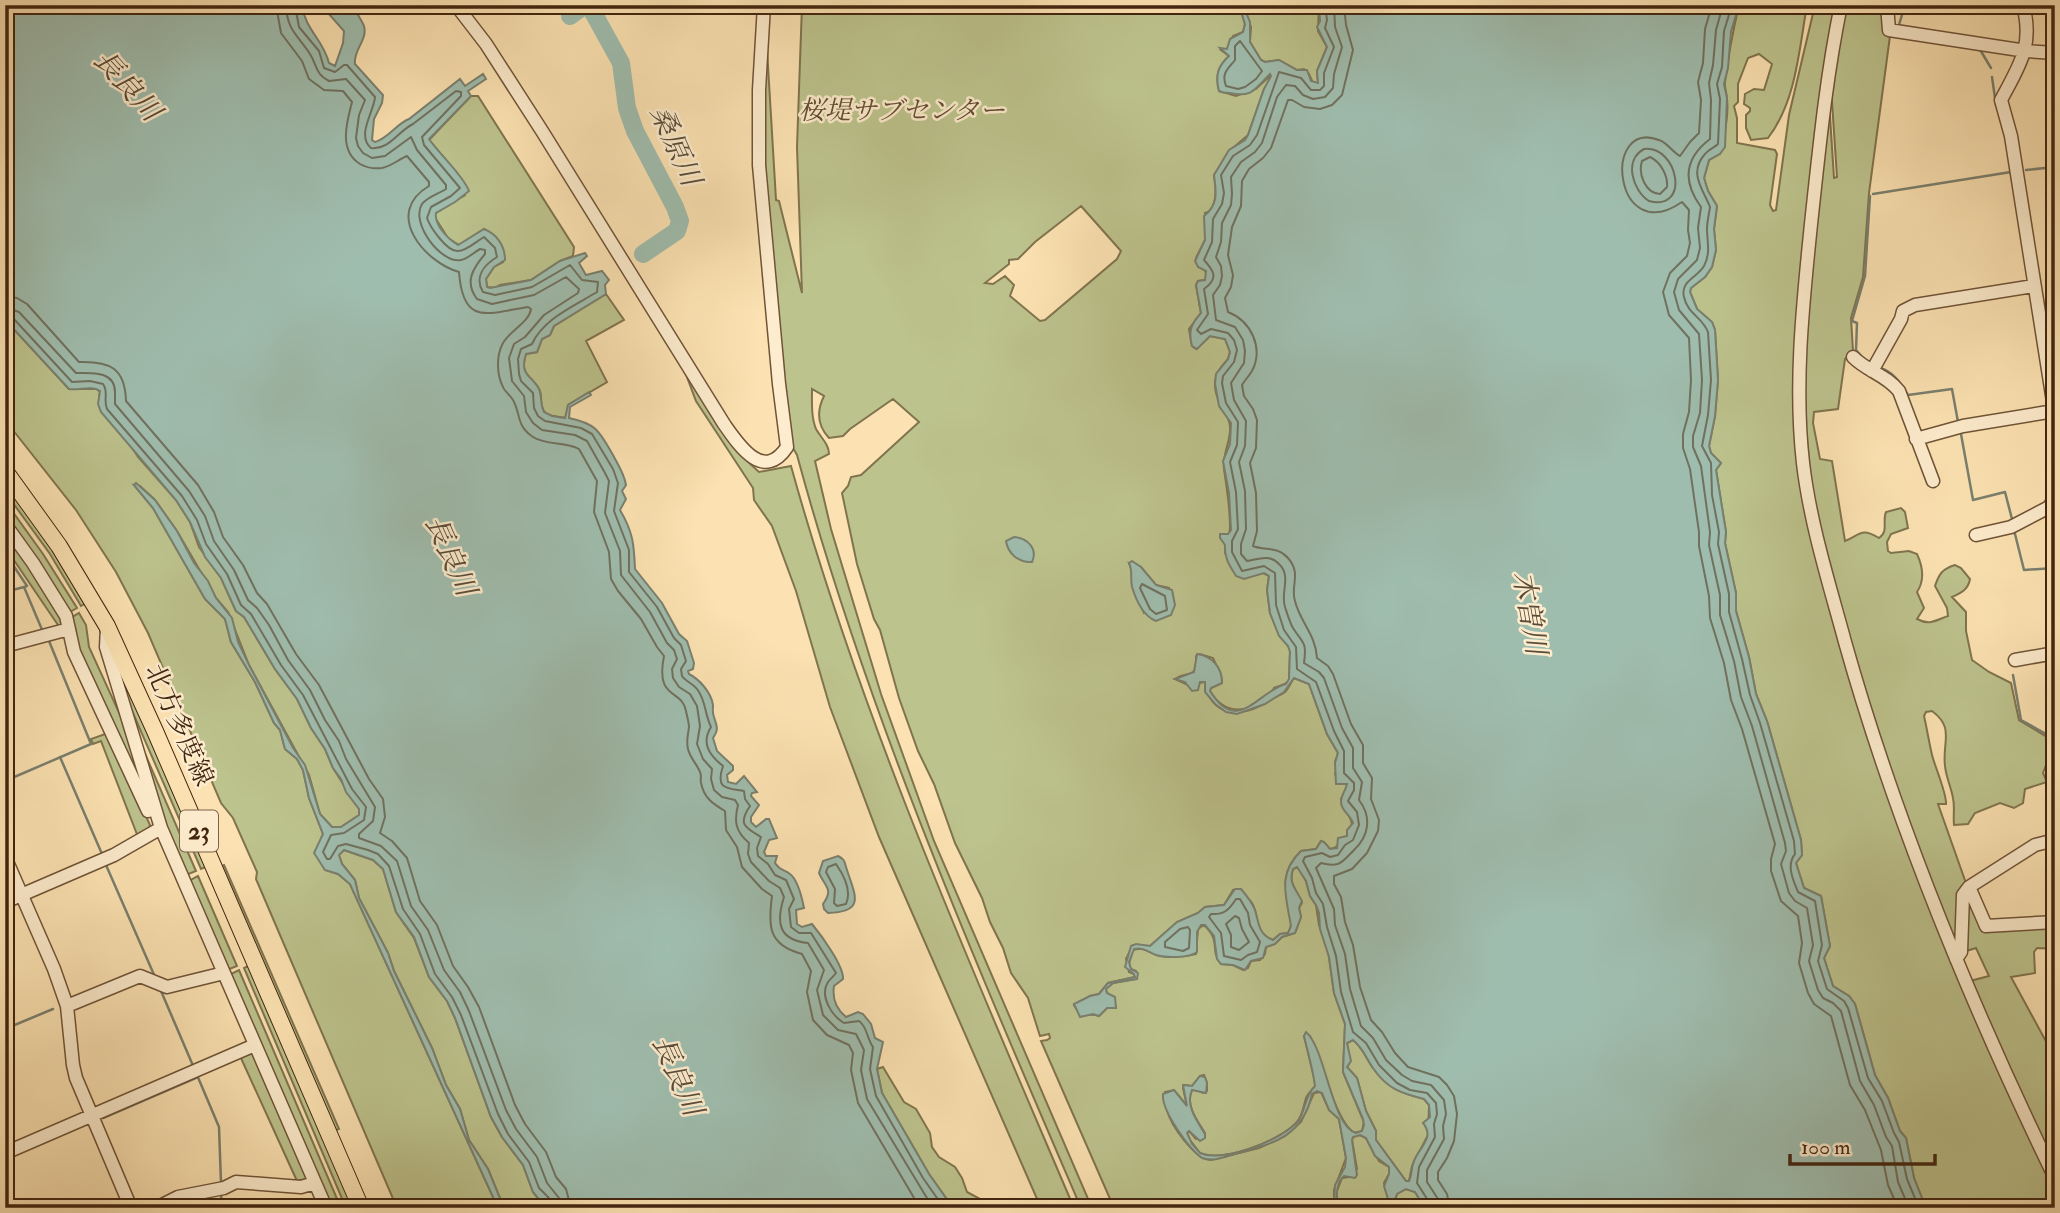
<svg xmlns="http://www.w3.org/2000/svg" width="2060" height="1213" font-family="'IM FELL Double Pica','Noto Serif JP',serif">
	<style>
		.green { fill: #bdc38d; stroke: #80744e; stroke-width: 2; fill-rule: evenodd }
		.water { fill: #9fbdae; stroke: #7a806f; stroke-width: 2; fill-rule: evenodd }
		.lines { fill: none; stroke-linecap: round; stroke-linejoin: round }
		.shore { stroke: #70715f; stroke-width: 2 }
		.stream { stroke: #7a806f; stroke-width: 2.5 }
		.river { stroke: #9fbdae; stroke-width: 18 }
		.minor-casing { stroke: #705438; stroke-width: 15 }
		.major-casing { stroke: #422510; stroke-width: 18 }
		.minor { stroke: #fdeccd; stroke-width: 12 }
		.major { stroke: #fce2b2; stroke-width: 16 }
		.labels { text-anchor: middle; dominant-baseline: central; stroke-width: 5; stroke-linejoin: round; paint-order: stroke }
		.shield { fill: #fdeccd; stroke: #7a6149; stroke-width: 2 }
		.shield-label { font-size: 24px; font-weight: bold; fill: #422510 }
		.park-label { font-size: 26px; font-style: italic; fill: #614c2f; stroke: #fdeccd }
		.street-label { font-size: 26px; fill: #422510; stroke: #fdeccd }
		.water-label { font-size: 28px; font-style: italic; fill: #594b38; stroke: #fdeccd }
	</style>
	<rect width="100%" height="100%" fill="#fce2b2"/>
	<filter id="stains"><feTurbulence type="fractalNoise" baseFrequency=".00286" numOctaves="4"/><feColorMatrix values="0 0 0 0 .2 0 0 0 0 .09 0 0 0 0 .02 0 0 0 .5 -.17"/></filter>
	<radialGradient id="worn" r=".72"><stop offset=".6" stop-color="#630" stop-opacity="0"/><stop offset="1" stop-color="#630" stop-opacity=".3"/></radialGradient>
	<!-- green -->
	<path class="green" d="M802 5H1239L1245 24 1243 32 1233 36 1227 49 1221 50 1229 56C1218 66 1215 76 1219 91L1236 96 1256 89 1271 75 1269 82 1264 89 1248 135 1233 148 1214 175C1216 189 1217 198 1211 211L1205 213V240L1196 258C1201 265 1209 271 1205 280L1198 281 1196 285 1201 313 1189 329 1192 346 1196 349 1210 336 1225 339 1230 352 1228 359C1224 364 1217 370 1216 377 1210 398 1230 412 1230 427 1231 442 1222 454 1224 469 1227 490 1230 506 1230 527 1230 535 1226 545 1225 553L1269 576 1267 590 1270 613 1278 632 1290 649 1289 681C1284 686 1280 685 1274 688 1274 689 1267 696 1267 697 1247 714 1224 715 1210 691L1211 688 1222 683 1221 675 1213 658 1200 654 1196 656C1197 681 1188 670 1175 679L1188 685 1205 682C1211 718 1243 719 1270 700 1274 697 1280 696 1285 692 1289 688 1291 682 1294 678L1309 684 1327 734 1338 753 1335 762 1337 768 1335 774 1341 783 1347 784V788L1341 799C1345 817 1362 821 1343 840 1338 845 1337 848 1330 849L1324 842 1321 841 1316 849 1301 851C1267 884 1302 910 1288 933L1280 934 1273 940C1253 933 1260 916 1252 903 1248 897 1239 893 1233 890L1224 905 1205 907 1198 913 1177 922 1150 946 1133 945 1126 959 1129 972 1134 974 1135 977 1108 983 1099 994 1090 996 1074 1005 1080 1015C1087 1016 1092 1013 1099 1016L1107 1008H1116C1116 1000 1106 997 1106 989L1113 983 1137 979 1136 971 1131 969 1129 964 1133 950C1143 947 1146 951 1155 954 1165 959 1185 957 1196 954L1198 929 1204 925C1222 942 1209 949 1221 964L1233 965 1243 970 1248 968 1251 961 1260 960 1265 954 1266 947 1275 944 1282 937 1295 933 1301 917 1299 908 1302 903C1297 890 1288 884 1293 869L1298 867 1306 881 1310 896 1316 905 1319 925 1328 950 1334 993 1345 1024 1343 1072 1364 1122 1362 1131 1354 1133C1337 1123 1319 1057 1310 1036H1304L1316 1085C1313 1089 1308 1093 1306 1098 1303 1107 1303 1116 1296 1123 1279 1141 1223 1163 1200 1153L1190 1140 1187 1133 1189 1131 1196 1139 1205 1133C1197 1120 1185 1105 1192 1090H1197L1203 1093 1207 1091V1083L1204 1075 1200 1076 1192 1086 1184 1085 1183 1088 1187 1106 1174 1090 1165 1092C1166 1097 1165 1105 1167 1110 1171 1126 1194 1158 1211 1160L1259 1148 1285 1136 1301 1122 1314 1093 1321 1092 1329 1110 1339 1119 1346 1158 1334 1190V1208H1238L1232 1199 1218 1203 1217 1208H1114L1041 1041 1047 1040 1050 1038 1049 1034 1040 1036 1039 1033 1028 998 1011 973 1003 948 990 922 982 898 955 843 934 784 918 751 899 698 880 630 874 619 857 564 842 493 848 486 851 477 861 475 919 422 893 399 850 429 843 436 829 438C817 425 817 410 824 396L812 389C812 402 811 417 816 429 821 438 829 444 829 454L815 461 831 529 881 694 934 841 1092 1208H1081C975 961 867 714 797 455L793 448 783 385 763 165V89L767 49 776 200 779 201 802 293 797 147ZM1081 206 1121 251 1117 259 1045 320 1040 321 1010 296 1014 285 1005 276 993 284 985 283 1009 264V260L1018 259 1035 242ZM1129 563 1141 567 1156 585 1169 588 1173 594V601L1144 613 1133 587 1132 571Z
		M1243 5H1319L1318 31 1327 47 1317 71 1318 83H1313L1309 74 1304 69 1297 70 1279 60 1265 62 1261 60 1250 42 1251 27Z
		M1739 5H1807C1799 50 1796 102 1768 138L1751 140 1746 128V115L1750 111V108L1744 104 1745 94 1754 89 1764 90 1772 64 1759 54 1748 58 1738 84V102L1734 106 1737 118V143L1775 150 1777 154 1770 205 1773 211 1776 210 1789 115 1815 5H1837L1817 131 1798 462 1855 690 2046 1171V1182L2055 1208H1926L1914 1178 1906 1138 1900 1131 1888 1098 1875 1075 1855 1004 1849 996 1833 986 1824 958 1830 946 1821 896 1804 888 1796 863 1802 855 1801 840 1767 721 1756 694 1749 657 1736 611V593L1725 543 1726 532 1716 470 1721 463 1711 453 1709 446 1715 416 1718 380 1715 330 1712 322 1697 309 1690 292 1691 288 1705 277 1712 267 1716 250 1714 229 1717 206 1708 191 1704 178 1709 160 1720 153C1724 136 1729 117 1727 99 1727 93 1724 88 1725 82 1728 56 1733 31 1739 5Z
		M1846 5H1884L1890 36 1869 193 1863 277 1851 318 1853 351 1845 359 1838 409 1814 412 1813 423 1820 459 1832 461 1845 541C1860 535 1861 527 1879 538 1889 532 1882 521 1886 512L1901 508 1905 512 1908 528 1891 534 1887 542 1888 551 1891 553 1909 551 1917 554C1923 567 1925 580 1917 592L1924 608 1917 619C1930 626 1936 620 1948 616L1947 608 1935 586C1939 574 1942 569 1955 565L1961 568 1970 579C1968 590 1961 593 1952 597L1966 612V631L1972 660 1989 672 2011 683 2019 720 2055 742 2043 773 2047 782 2025 789 2023 803 2014 808 2000 803 1975 813 1968 824 1954 825C1953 816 1955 807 1953 798 1951 787 1946 777 1945 766 1942 742 1955 728 1932 711L1926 712 1924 716C1927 729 1929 742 1932 755 1935 767 1947 794 1946 804H1938L1967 886 1957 952 1882 754 1822 541 1813 499 1804 411 1808 295 1829 101 1834 178 1837 177 1831 87Z
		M471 96H478L574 247 573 256 560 261 531 280 500 285 495 288 487 287 486 279 494 267 503 262 484 229 459 245 448 238 434 216 436 213 465 195 456 172 429 140Z
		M606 294 624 320 586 341 607 382 568 405 566 418 547 415C537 404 544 398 539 389 531 375 519 375 526 354L537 352 542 339 550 335 554 326Z
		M5 317 9 324 69 389H97L100 392 99 396 138 457 176 500 190 522 199 547 221 578 236 611 244 617 275 669 297 699 311 728 325 749 333 768 359 809V815L341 827H332L320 814 309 775 249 665 228 612 216 598 177 531 155 500 140 486 134 485 153 508 205 599 225 619 231 642 255 682 274 723 280 730 285 749 297 759 303 770 309 798 323 834 316 854 325 870 338 874 350 884 498 1208H397L256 879 257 872 233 818 221 803 148 633 116 572 76 510 5 420Z
		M682 364C705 401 725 443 759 472L791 466C862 722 970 964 1074 1208H1041L879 837 830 707 796 591 772 526 754 500 753 488 696 401Z
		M5 480 88 602 81 606 50 554 5 492Z
		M5 501 43 554 77 608 68 613 5 519Z
		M5 530 65 620 60 628 5 547Z
		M79 613 86 625 89 647 127 730 148 804 78 650 75 627 71 618Z
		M112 646 208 866 201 869 129 704Z
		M108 733 150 825 148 830 138 837 101 741 93 744 91 739Z
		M136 733 196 871 186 875 157 808Z
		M344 850 373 860 383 869 396 912 414 938 429 977 447 1001 455 1018 491 1117 502 1137 523 1165 533 1192 546 1208H504L488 1169 469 1140 460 1109 446 1085 432 1048 394 971 388 953 359 898 355 880 342 864 339 855Z
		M224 865 339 1129 334 1131 219 867Z
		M198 876 237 966 227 970 189 881Z
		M1967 894 1986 930 2055 924V949L2037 948 2034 952 2035 973 2011 977 2055 1058V1169L1970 981 1989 976 1976 948 1963 952Z
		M250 965 354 1208H346L244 968Z
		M239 970 341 1208H330L229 975Z
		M1353 1040C1363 1048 1366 1058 1373 1068 1388 1089 1401 1093 1424 1099L1429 1105 1428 1135 1412 1166 1409 1181H1406L1376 1140V1131L1366 1111 1357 1078 1347 1067 1349 1064 1347 1043Z
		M251 1051 255 1053 307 1179 297 1181 240 1056Z
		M883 1067 904 1102 916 1109 930 1133 932 1147 939 1157 955 1167 962 1178 967 1192 982 1200 988 1208H953L929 1174 882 1093 877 1069Z
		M1360 1135 1366 1138 1379 1161 1389 1167V1174L1384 1183 1389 1202 1394 1203 1397 1194 1406 1189 1415 1192 1425 1208H1337V1191L1342 1178 1349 1177 1357 1169 1352 1140 1353 1137Z"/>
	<!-- water -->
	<path class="water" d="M5 5H302C305 30 323 39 329 63L335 66 343 43 344 31 321 5H352C356 12 361 19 364 26 368 40 353 50 355 64L383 95 382 103 374 119 372 140 375 142C389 138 396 124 409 119L460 79 465 86 483 74 486 79 468 91 471 96 429 139C440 155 463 175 469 191L455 202 436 213C434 225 448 239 458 245L484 229C497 234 505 246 505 260L494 267 486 279 487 287 490 288 531 280 560 261 585 253 587 256 579 263 586 275 602 271 609 280 605 285 606 294 554 326 550 335 542 339 537 352 526 354C519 376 532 375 539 389 542 396 540 404 544 412L552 416 565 418 568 405 589 392 591 395 570 407 569 418C597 424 599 431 613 455 618 465 624 473 626 485L622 491 626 499 620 510C633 532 634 544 635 569L662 603 679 634 687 641 694 663 693 669 688 671 689 674C699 679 711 692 713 705 713 710 712 712 714 717 717 727 719 729 713 738L717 751 733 766V770L727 775 728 782 736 784 744 776 757 792 752 793 751 796 759 805 751 817V822L756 827 766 819H769L777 838 769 840 764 852 766 856H777L775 863C780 871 784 869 790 874 798 880 802 898 804 908L796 910 797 924 802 927 812 924C821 935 844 966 843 979L834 986C832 999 836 1009 846 1017L858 1012 863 1014 871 1024 875 1038 883 1042 877 1069 882 1093 929 1174 953 1208H546L533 1192 523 1165 502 1137 491 1117 455 1018 447 1001 429 977 414 937 396 912 383 869 373 860 344 850 339 855 342 864 355 880 359 898 388 953 394 971 432 1048 446 1085 460 1109 469 1140 488 1169 504 1208H498L350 884 338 874 325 870 314 853 323 834 309 798 303 770 297 759 285 749 280 730 274 723 255 682 231 642 225 619 205 599 153 508 134 485 136 483 155 500 177 531 194 563 208 581 216 598 232 618 238 642 249 665 293 748 305 765 320 814 332 827H341L359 815V809L346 792 341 779 333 768 325 749 311 728 297 699 275 669 244 617 236 611 221 578 205 557 190 522 176 500 101 412 98 404 100 391C91 385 79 391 69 389L9 324 5 317Z
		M1239 5H1243L1250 22V42L1261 60 1265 62 1279 60 1297 70H1307L1311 81 1318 83 1317 71 1327 47 1317 27 1320 21 1319 5H1739L1731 32 1728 68 1724 84 1727 98 1725 147 1720 154 1709 160 1704 178 1708 191 1717 206 1714 229 1716 250 1712 267 1705 277 1691 288 1690 292 1697 309 1712 322 1715 330 1718 380 1715 416 1709 446 1711 453 1721 463 1716 470 1726 532 1725 543 1736 593V611L1749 657 1756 694 1767 721 1801 840 1802 855 1796 863 1804 888 1821 896 1830 946 1824 958 1833 986 1849 996 1855 1004 1875 1075 1888 1098 1900 1131 1906 1138 1914 1178 1926 1208H1425L1415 1192 1406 1189 1397 1194 1393 1205 1389 1202 1384 1186 1389 1174V1167L1375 1156 1366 1138 1360 1135 1353 1137 1352 1140 1357 1175 1355 1178 1344 1176C1335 1184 1337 1196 1337 1207L1334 1208 1335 1185 1345 1167 1346 1158 1339 1119 1329 1110 1322 1093 1317 1091 1312 1094C1303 1137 1272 1144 1235 1154 1224 1157 1213 1162 1202 1158 1189 1149 1161 1110 1163 1094L1174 1090 1187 1106 1183 1085 1192 1086 1200 1076 1205 1077 1207 1083 1206 1093 1192 1090C1185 1105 1197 1121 1205 1134V1138L1200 1141 1189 1131 1187 1133 1192 1144 1200 1153C1223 1163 1283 1140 1298 1121 1306 1110 1304 1097 1315 1086 1313 1070 1308 1053 1304 1036L1306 1032C1326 1049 1331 1125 1356 1133L1362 1131 1364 1125 1363 1119 1343 1072 1345 1024 1334 993 1329 957 1320 929 1319 913 1316 905 1310 896 1306 881 1297 867 1293 869C1288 883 1296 889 1302 901L1299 908 1301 917 1295 933 1282 937 1275 944 1266 947 1263 958 1251 961 1245 970 1233 965 1221 964 1217 959 1214 936 1205 925H1201L1197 932V952C1189 958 1166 958 1156 955 1148 952 1144 947 1134 949L1129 962 1131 969 1138 973 1137 979 1113 983 1106 989 1107 993 1115 997 1116 1008H1107L1099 1016 1093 1014 1080 1017 1074 1004 1090 996 1099 994 1108 983 1135 977 1134 974 1125 967 1131 946 1136 944 1150 946 1177 922 1198 913 1205 907 1224 905 1235 889H1241C1247 896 1252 902 1255 910 1259 923 1258 934 1273 940L1280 934 1288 933 1291 926C1286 896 1277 874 1301 851L1316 849 1321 841 1324 842 1330 849 1337 848 1338 838 1347 836V830L1353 823C1350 814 1341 811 1341 802 1341 795 1346 790 1347 784H1336L1335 763 1338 753 1327 734 1309 684 1294 678 1284 692 1265 704 1237 714 1226 712 1215 704 1205 692V682H1200L1198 690 1192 691 1185 682 1175 679 1194 672 1197 654C1212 656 1222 667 1222 683L1211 688 1210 691C1238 736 1258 691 1286 684L1289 679 1290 652 1288 646 1279 636 1270 613 1267 590 1269 576 1264 573 1244 579 1236 576C1230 566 1224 558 1225 545L1220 538V534H1228L1231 530 1229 493 1223 461 1230 444 1231 423 1219 406 1215 384 1216 374 1228 359 1230 352 1225 339 1210 336 1197 349 1192 346C1188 331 1191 324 1201 313L1196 285 1198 281 1205 280 1206 271 1198 267 1195 261 1205 240 1204 216C1219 204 1216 192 1214 175L1229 150 1245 140 1248 135 1264 89 1271 76 1270 74C1255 89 1252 98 1230 93 1226 93 1223 93 1219 91 1215 75 1218 66 1229 56L1220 48 1227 49 1230 39 1243 32 1245 24ZM1353 1040C1363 1048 1366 1058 1373 1068 1387 1089 1401 1093 1424 1099L1429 1105 1430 1117 1423 1123C1436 1139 1417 1148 1413 1164 1411 1170 1412 1175 1409 1181H1406L1376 1140V1131L1366 1111 1357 1078 1347 1067 1351 1061 1347 1043Z
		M1014 537C1028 538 1038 549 1032 562 1019 563 1008 554 1006 541Z
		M1132 561 1141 567 1156 585 1172 590 1175 605 1171 615 1156 621C1143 616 1136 600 1132 587 1130 578 1133 571 1129 563Z
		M838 856C846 860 844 862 847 870 855 895 866 912 828 913L824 909 823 904C834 889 825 887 819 873L823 861Z"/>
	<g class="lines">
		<!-- shore -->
		<path class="shore" d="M276 5 281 33 302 61 309 79 324 90 343 91 352 102C347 122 338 150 360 164 367 168 374 169 382 168 392 166 399 159 407 156L429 182V186C383 213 424 262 459 272 463 327 488 313 528 307L531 309C529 323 508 331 502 345 496 358 497 375 503 387 505 392 510 395 513 400 521 414 516 426 533 437 547 446 565 441 579 449L597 481 594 512 609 552 611 579 618 591 641 619 657 647 664 656C655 701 682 688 686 711 687 716 689 723 689 727 688 735 686 741 688 749 690 758 697 764 700 772 702 776 700 780 701 783 704 798 713 804 725 811L726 830 737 847 742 867 762 889 772 896C768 926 768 945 802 954L811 971 807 992 813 1020 827 1035 849 1045 853 1053 851 1070 858 1103 920 1208
			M286 5C287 31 298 35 310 54 317 65 315 74 329 81L346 79 365 100 359 115 356 138 358 146 363 153 372 158 385 156 411 137 417 150 446 185V189C438 194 427 197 422 204 410 223 441 264 461 260 468 259 474 252 480 249L485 250V254C473 268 464 282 477 299L492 304 534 295 566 277 579 289 578 293 544 315 525 337 514 344 509 358 512 381 524 396 526 412 533 423 542 430 575 435 587 441 605 473 609 481 605 513 620 551 621 575 650 612 667 643 674 650 677 659 672 669 673 678 679 687 690 694 697 706 700 726 697 744 703 759 712 769 711 779 714 790 722 797 735 800 738 805C734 821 735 831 749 843L748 854 751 862 769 881 780 888 784 897C776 922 778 940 808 943L824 970 817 990 823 1015 838 1030 856 1034 864 1050 861 1070 867 1099 933 1208
			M295 5 299 27 319 51 324 68 335 72 344 65H347L375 97C374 112 356 135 371 148 390 150 398 131 413 124L456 91 461 92V96L422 137 424 145 460 188 451 196 431 207 427 218C430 227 447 252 458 251 466 251 477 241 484 237L495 248 497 257C484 265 474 277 483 292L495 295 532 287 570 265 582 280 598 282 597 292C574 306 543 319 532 344L521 349 518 359 519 374 521 381 533 393 534 408 538 416 545 421 581 428 592 434 613 469 618 483 614 511 629 550V572L657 607 674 638 681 645 686 661 681 669 682 676C687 683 695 684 699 692 706 703 705 715 711 727 701 743 709 755 723 766 715 790 727 788 744 791L745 799 750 806C737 825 746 828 761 837L757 848 758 856 768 864 775 875 786 880 794 899 789 909 791 927 799 933H811L836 973C834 976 831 978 828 982 819 996 832 1016 844 1023L859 1021C867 1026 867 1039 873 1047L870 1069 876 1096 923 1178 944 1208
			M1325 5 1327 20 1325 28 1334 47 1324 73V86L1320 90H1311L1301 78 1279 72 1257 135 1250 145 1233 156 1221 175 1224 193 1222 204 1213 219 1212 242 1204 260C1214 271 1219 278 1204 289L1208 314 1197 330 1201 334 1211 329 1228 333 1234 340 1237 350 1234 362 1223 376 1222 383 1226 403 1238 422 1237 445 1230 462 1236 492 1238 529 1232 541V552L1242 571 1264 566 1275 573 1276 605 1284 630 1296 647 1297 669 1316 682 1334 731 1344 751V773L1354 783V790L1348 801 1357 812 1359 825 1353 840 1345 845 1338 855 1330 857 1322 853 1305 857 1303 861 1312 878 1316 893 1323 904 1327 927 1336 956 1341 992 1353 1032 1366 1043 1379 1065 1397 1083 1410 1090 1427 1093 1436 1103 1437 1114 1434 1124 1435 1137 1419 1167 1417 1183 1429 1202 1430 1208
			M1334 5 1335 27 1342 47 1334 74 1333 88 1325 97 1313 99 1303 95 1295 86 1286 85 1277 97 1262 143 1255 152 1241 162 1231 177 1232 194 1231 205 1222 223 1221 242 1216 257 1221 266 1222 276 1220 285 1213 295 1216 320 1235 327 1243 340 1245 351 1244 363 1231 383 1234 400 1246 421 1245 446 1239 462 1245 491 1246 529 1241 544V554L1247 561C1259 559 1270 554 1279 564 1292 576 1280 593 1285 607 1287 613 1290 623 1293 628 1303 644 1307 641 1304 663L1319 672 1324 678 1342 728 1353 748V768L1362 782 1359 800C1372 817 1369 836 1354 850 1342 862 1340 868 1321 863L1316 868 1334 909 1335 925 1345 954 1350 989 1361 1026 1373 1038 1386 1060 1402 1075 1412 1081 1431 1085 1444 1100 1446 1114 1443 1126 1444 1139 1427 1170V1182L1438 1199 1439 1208
			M1344 5 1346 25 1353 50 1342 95 1332 105 1320 109 1304 107 1292 100H1288L1271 148 1263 158 1249 169 1242 181 1241 206 1232 227 1228 255 1233 275 1231 287 1225 298 1228 312C1251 321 1264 348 1252 371 1249 376 1245 380 1242 385L1244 396 1253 409 1257 420 1256 448 1250 463 1256 493 1257 531 1253 546C1265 551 1278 546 1288 558 1302 574 1290 586 1295 601 1300 622 1316 635 1317 658L1328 666 1333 674 1351 724 1363 745V763L1372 778 1371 799 1379 820 1378 831 1367 853 1352 869 1334 876V884L1341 897 1345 922 1353 945 1360 987 1371 1020 1382 1032 1395 1053 1408 1067 1439 1077 1447 1085 1454 1096 1457 1114 1454 1141 1447 1158 1438 1172V1180L1447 1194 1450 1208
			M1712 5 1705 29 1703 63 1698 82 1701 100 1699 133 1690 142 1680 156C1672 152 1668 143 1659 140 1601 118 1614 249 1682 202L1689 210 1688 230 1690 243 1687 256 1670 273 1663 292 1669 315 1689 338 1691 380 1689 412 1683 434V448L1690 469 1699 532V546L1709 596 1710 618 1724 663 1731 700 1742 729 1775 844 1771 859V871L1781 901 1798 916 1802 943 1799 963 1808 993 1814 1004 1831 1016 1850 1085 1865 1110 1881 1150 1888 1185 1898 1208
			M1723 5 1716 30 1713 65 1709 83 1711 100 1710 139C1685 158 1682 181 1701 207L1698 228 1700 248 1697 260 1678 279 1674 292 1679 310 1699 334 1702 380 1700 413 1693 436V447L1701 466 1710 532 1709 545 1720 595V615L1734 661 1741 697 1752 726 1785 843 1786 851 1781 864 1789 893 1795 901 1807 908 1813 945 1809 961 1818 990 1823 998 1833 1003 1841 1011 1860 1081 1874 1105 1886 1137 1892 1146 1898 1182 1909 1208
			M1732 5 1724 31 1722 67 1717 84 1720 99 1718 144C1714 148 1709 149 1705 154 1688 173 1703 189 1710 207 1709 214 1707 222 1707 229 1707 242 1711 253 1704 266 1697 278 1680 281 1684 297 1687 313 1703 318 1708 332L1711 380 1708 415 1702 446 1711 463 1712 495 1719 532 1718 544 1729 594V612L1742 659 1750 695 1760 723 1794 841 1795 854C1786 865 1793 880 1798 892L1815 901 1822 945 1818 961 1827 989 1844 1001 1848 1008 1868 1078 1882 1101 1894 1133 1899 1142 1907 1179 1919 1208
			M1240 41 1262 71 1256 79 1245 87 1238 89 1226 86C1221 73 1228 69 1235 60V46Z
			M1644 149C1678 145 1691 212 1649 201 1633 191 1623 160 1644 149Z
			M1650 157C1661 162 1668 176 1667 187L1660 194C1645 193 1638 174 1642 161Z
			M5 296 17 298 27 304 79 362C110 361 125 368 126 401L198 485 214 512 223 537 243 565 257 593 267 604 296 654 319 685 369 779 383 799 385 817 380 833 392 841 407 858 420 901 437 925 453 966 468 987 479 1007 515 1105 525 1124 546 1152 556 1177 566 1189 571 1208
			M5 307 19 312 76 373C90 373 115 370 115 392 115 396 115 400 115 404L189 491 205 516 214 541 234 570 248 600 257 608 269 625 288 660 310 690 325 720 339 741 346 759 375 807 373 821 359 834V838L381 846 397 861 411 906 428 930 444 970 460 992 469 1011 506 1110 516 1129 537 1157 547 1183 559 1198 561 1208
			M5 316 13 318 72 382 90 381 103 384C109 392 103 400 107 409L182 496 197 520 206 544 227 574 241 605 251 614 281 665 303 695 352 789 366 807 364 820 344 833 331 835 323 852 327 859H330L338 846 346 844 368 850 378 854 389 866 403 909 420 934 435 974 452 997 461 1015 498 1114 508 1134 529 1162 539 1188 549 1198 552 1208
			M1142 584 1165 596 1167 610 1156 614 1150 609 1140 588Z
			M836 864C843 874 852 891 846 904L837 906 834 903 835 889 826 872 828 867Z
			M1236 899H1240L1248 913 1250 925 1260 942 1257 952 1248 955 1241 960 1224 956 1221 933 1209 917 1211 914C1224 915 1229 910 1236 899Z
			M1235 916 1239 918 1242 929 1249 942 1239 950 1231 947V935L1226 924Z
			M1188 927 1190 930 1189 948 1183 951 1165 947V942L1180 929Z"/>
		<!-- stream -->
		<path class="stream" d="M1898 28 1905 5
			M1979 48 1991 68
			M1992 77 1996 105
			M2026 170 2055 167
			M1873 194 2011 172
			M1862 357 1856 350 1857 323 1852 321 1865 276 1870 196
			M1880 368C1894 372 1900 383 1908 395L1952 389 1958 422
			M1961 434 1973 500 2005 492 2012 519
			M2014 530 2024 570 2055 568
			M5 553 27 586 24 587 43 632
			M5 592 24 587
			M2013 675 2021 720 2055 739
			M60 757 102 854
			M5 781 91 744 49 641
			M106 865 155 977
			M161 991 194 1068
			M5 1029 53 1009
			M197 1075 219 1127 221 1183
			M103 1118 198 1077
			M221 1193 222 1208"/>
		<!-- river -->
		<path class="river" d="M589 5 621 63 627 108 635 131 675 207 680 221 677 231 643 254
			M570 16 585 5"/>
		<!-- minor casing -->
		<g class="minor-casing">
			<path id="minor" d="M456 5 486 44 542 131 724 424C738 444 763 483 787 447L779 384 759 165V90L764 5
				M1841 5C1826 77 1819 151 1811 224 1803 303 1794 384 1803 463 1810 523 1829 583 1845 642 1897 827 1971 1005 2055 1178
				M1887 5 1889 30 2026 51 2055 53
				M2023 5C2034 46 2019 66 2001 100L2011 136 2055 414
				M1853 357C1868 372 1885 374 1899 391L1933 481
				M1872 371 1901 319 1903 311 1915 305 2034 286
				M1916 439 1963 426 2054 411
				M2050 505 2055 521
				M5 524 33 563 66 616 74 652 148 811
				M1976 535 2011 527 2055 504
				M107 627 106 647 161 828 326 1208
				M5 646 69 629
				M2015 660 2055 653
				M5 857 54 969 67 1006 73 1065 76 1078 131 1208
				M1969 887 2035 845 2055 840
				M5 902 114 855 161 828
				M1956 959 1961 952 1963 895 1969 887 1986 926 2055 922
				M67 1006 140 976 167 987 224 973
				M5 1153 255 1045
				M156 1208 178 1197 224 1188 236 1182 301 1187 315 1183"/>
		</g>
		<!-- major casing -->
		<g class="major-casing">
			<path id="major" d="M5 471 59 546 107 626 155 731 361 1208"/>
		</g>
		<!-- minor -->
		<use href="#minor" class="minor"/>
		<!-- major -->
		<use href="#major" class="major"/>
	</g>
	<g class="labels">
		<!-- shield labels -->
		<rect class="shield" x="180" y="810.5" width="38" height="41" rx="5"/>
		<g class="shield-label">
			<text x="199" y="831">23</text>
		</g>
		<!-- park labels -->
		<g class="park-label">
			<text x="902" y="111">桜堤サブセンター</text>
		</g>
		<!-- street labels -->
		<g class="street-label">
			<text transform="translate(179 725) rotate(66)">北方多度線</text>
		</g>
		<!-- water labels -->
		<g class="water-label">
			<text transform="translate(127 86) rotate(48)">長良川</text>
			<text transform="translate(675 146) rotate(66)">桑原川</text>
			<text transform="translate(450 556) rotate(66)">長良川</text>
			<text transform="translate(1529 613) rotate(80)">木曽川</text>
			<text transform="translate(677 1076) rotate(66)">長良川</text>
		</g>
	</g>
	<!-- margin -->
	<rect width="2060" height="1213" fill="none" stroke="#fce2b2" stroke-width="28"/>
	<rect x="7" y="7" width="2046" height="1199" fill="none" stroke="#422510" stroke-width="3.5"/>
	<rect x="14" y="14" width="2032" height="1185" fill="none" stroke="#422510" stroke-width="2"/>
	<!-- scale -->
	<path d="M1790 1154v10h145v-10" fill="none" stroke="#422510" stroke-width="3.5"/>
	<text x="1801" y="1154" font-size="21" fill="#422510" stroke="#fdeccd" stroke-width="5" paint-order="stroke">100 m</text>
	<rect width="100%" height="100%" filter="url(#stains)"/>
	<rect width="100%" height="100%" fill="url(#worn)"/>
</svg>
